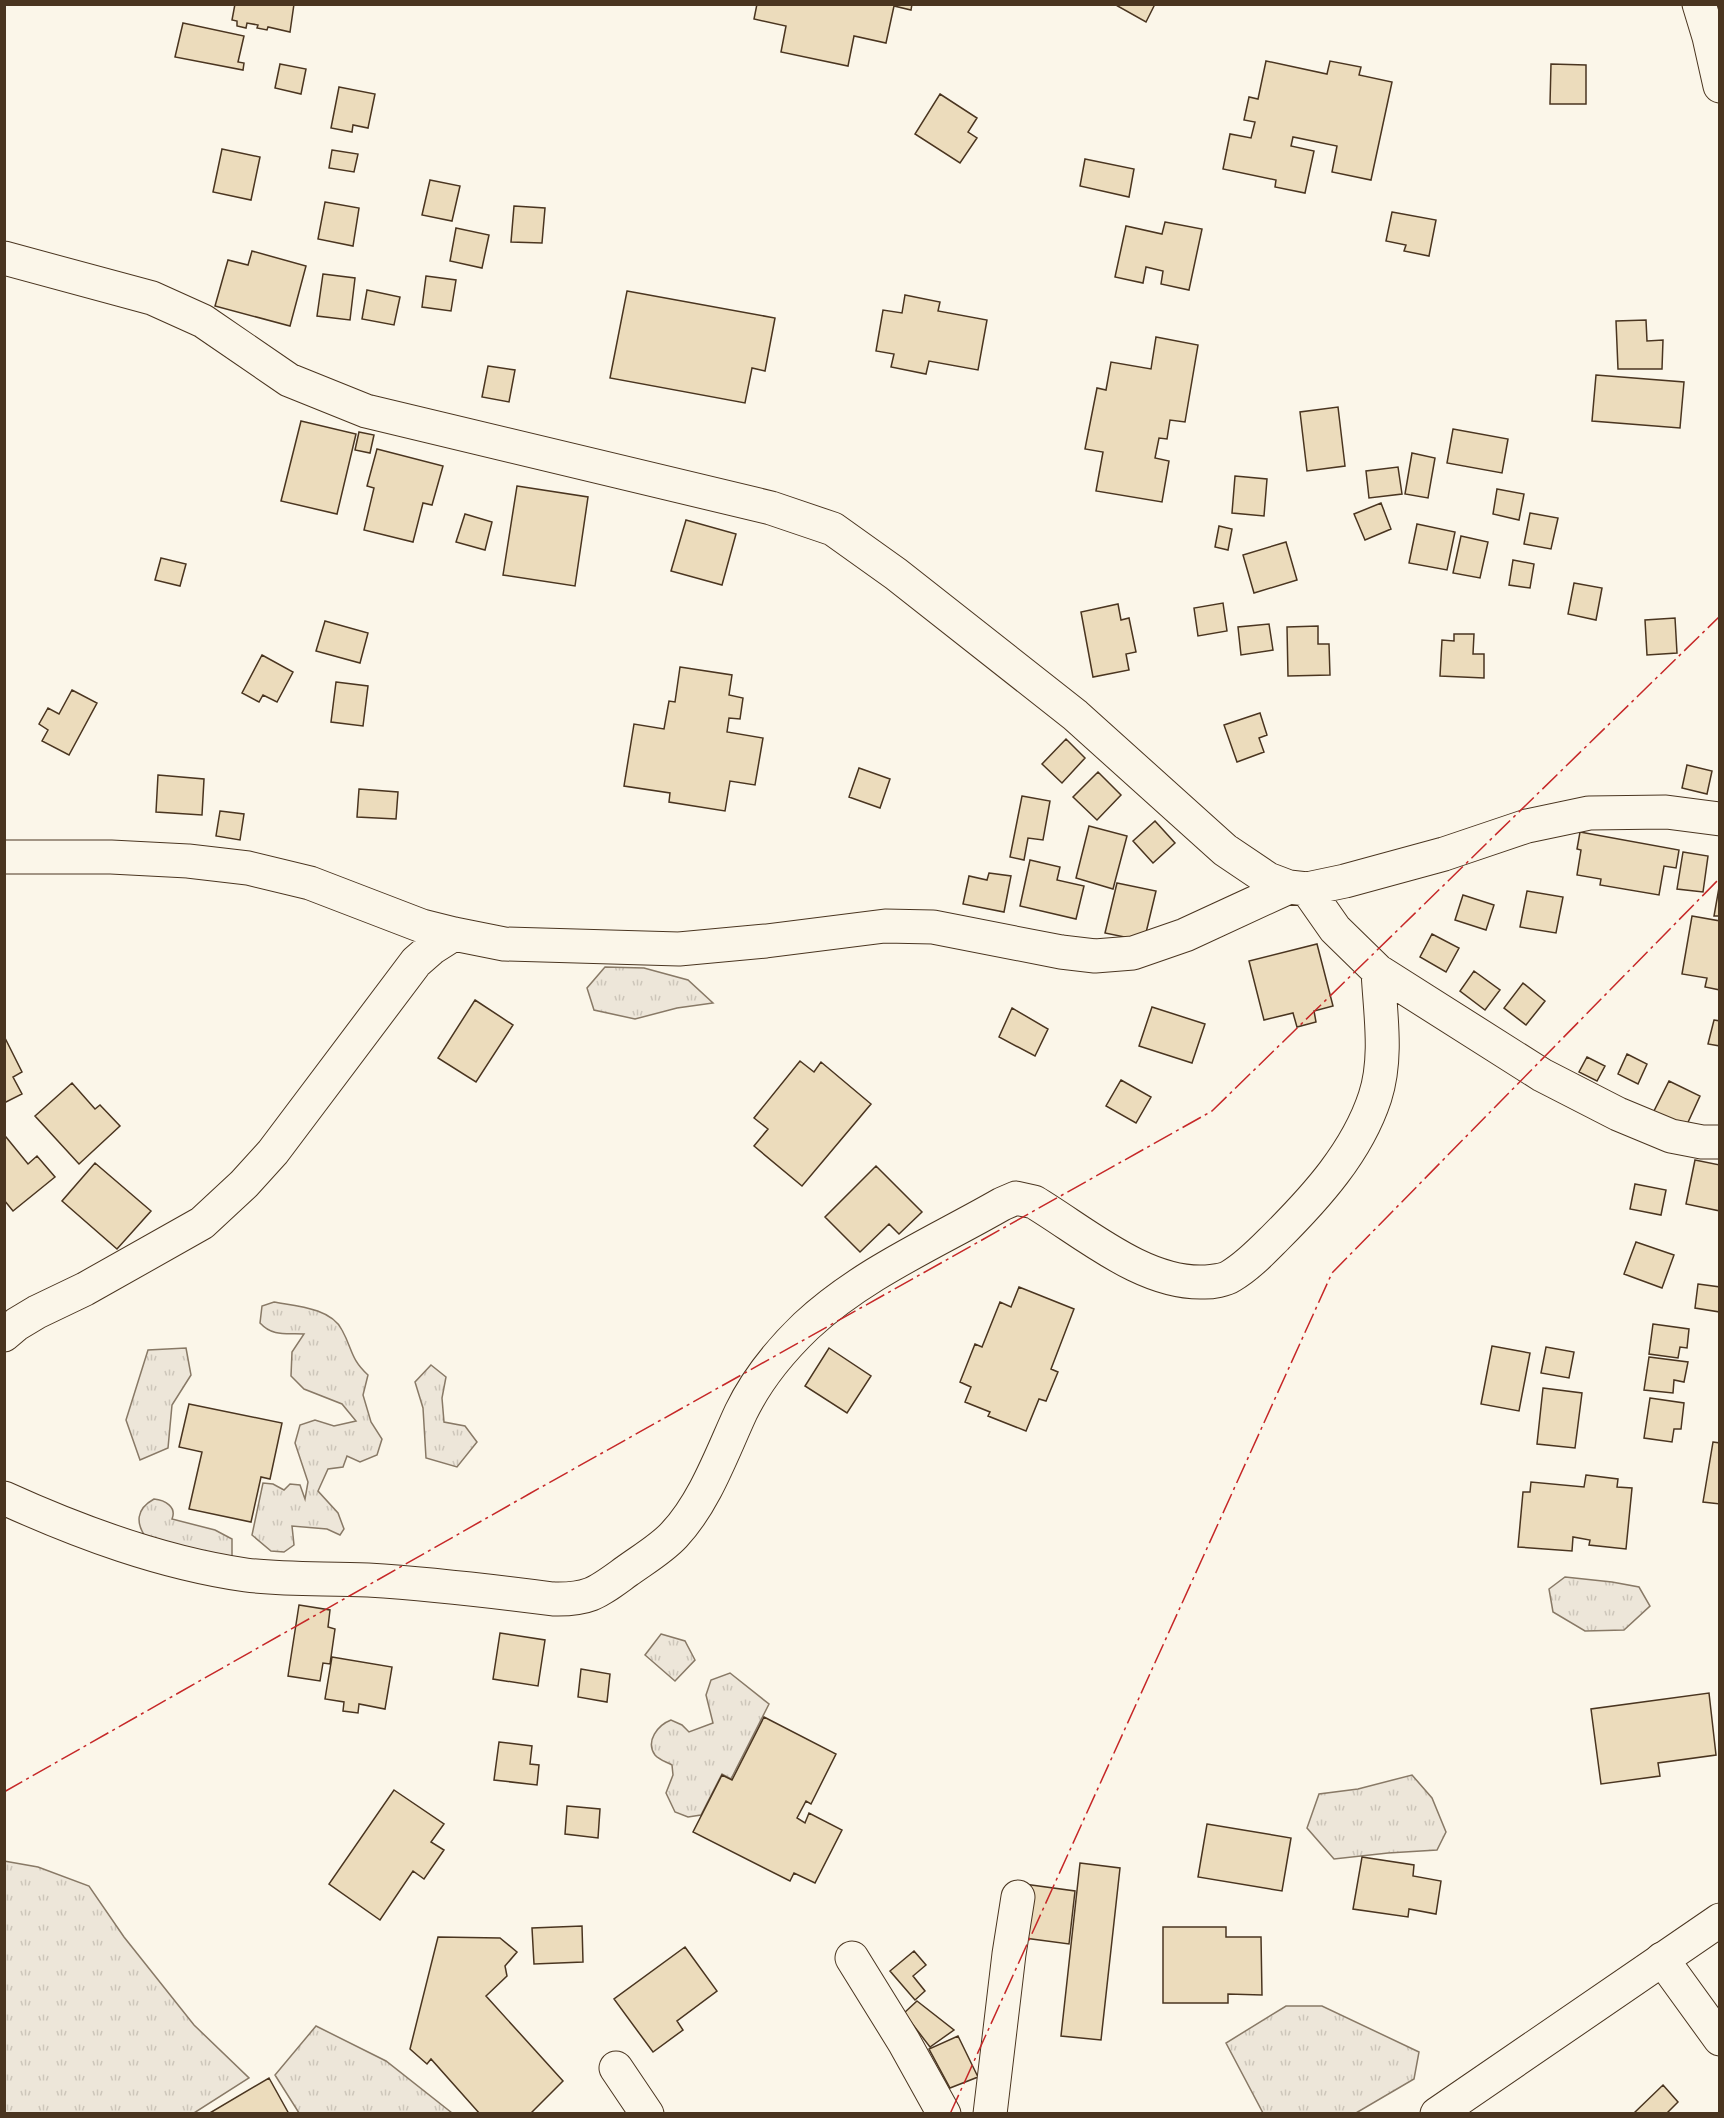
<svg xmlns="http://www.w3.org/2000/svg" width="1724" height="2118" font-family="'Varela Round',sans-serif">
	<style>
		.grass { fill: url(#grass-tufts); stroke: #887966; stroke-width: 1.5 }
		.building { fill: #ecdcbc; stroke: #4a3520; stroke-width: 1.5 }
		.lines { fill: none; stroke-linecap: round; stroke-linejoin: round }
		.minor-casing { stroke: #4a3520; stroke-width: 35 }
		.secondary-casing { stroke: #4a3520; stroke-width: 35 }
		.minor { stroke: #fbf6e9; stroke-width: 33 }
		.secondary { stroke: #fbf6e9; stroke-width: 33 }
		.power { stroke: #c62828; stroke-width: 1.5; stroke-dasharray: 21 4.5 3 4.5; stroke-linecap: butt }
	</style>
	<defs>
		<pattern id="grass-tufts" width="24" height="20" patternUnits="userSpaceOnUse" patternTransform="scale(1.5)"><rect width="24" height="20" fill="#ede6d9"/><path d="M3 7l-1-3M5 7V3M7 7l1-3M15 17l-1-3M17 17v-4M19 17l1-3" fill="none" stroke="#cdc6ba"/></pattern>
	</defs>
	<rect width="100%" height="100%" fill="#fbf6e9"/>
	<!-- grass -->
	<path class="grass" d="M605 967 644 968 688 980 713 1003 677 1008 635 1019 594 1010 587 988Z
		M274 1302C296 1306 331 1308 342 1330 353 1350 350 1358 368 1375L363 1395 371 1422 382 1439 377 1455 360 1462 347 1456 343 1467 328 1469 318 1491 338 1513 344 1529 340 1535 327 1529 292 1526 294 1545 284 1552 271 1551 252 1535 263 1483 273 1484 284 1490 290 1484 300 1485 305 1499 308 1482 295 1443 300 1425 315 1420 334 1426 356 1421 342 1404 304 1389 291 1376 292 1352 304 1334C286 1333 273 1337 260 1323L262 1306Z
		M186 1348 191 1375 172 1405 168 1448 140 1460 126 1420 148 1350Z
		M431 1365 446 1377 442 1398 444 1422 465 1426 477 1442 457 1467 426 1458 423 1408 415 1382Z
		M154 1499C165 1500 177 1507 172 1519L215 1530 232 1539V1562L147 1539C135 1523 136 1509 154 1499Z
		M1565 1577 1612 1582 1639 1587 1650 1606 1624 1630 1585 1631 1553 1612 1549 1589Z
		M661 1634 685 1641 695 1660 675 1681 645 1655Z
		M730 1673 769 1704 731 1779 722 1774 701 1815 688 1817 675 1812 666 1793 673 1775 672 1765C667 1762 659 1760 655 1755 645 1741 658 1725 671 1720L682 1725 689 1732 713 1723 706 1695 711 1680Z
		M1412 1775 1432 1798 1446 1832 1437 1850 1388 1853 1334 1859 1307 1828 1319 1794 1358 1789Z
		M4 1861 38 1867 89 1886 124 1937 194 2025 249 2078 194 2113H5Z
		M1286 2006H1322L1419 2052 1414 2079 1356 2113H1263L1226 2043Z
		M316 2026 386 2061 452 2113H299L275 2075Z"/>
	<!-- building -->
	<path class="building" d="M235 4H294L290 32 268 27 267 30 257 28 258 25 247 23 246 28 237 26V21L232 20Z
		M757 4H912L911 10 894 6 886 43 854 36 848 66 781 52 786 26 754 19Z
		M1114 4H1155L1146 22Z
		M183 23 244 36 238 62 244 63 243 70 175 57Z
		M1266 61 1327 74 1330 61 1361 67 1359 75 1392 82 1371 180 1332 172 1337 146 1293 137 1291 146 1314 151 1305 193 1275 187 1276 180 1223 169 1230 134 1251 138 1255 122 1244 120 1249 97 1258 99Z
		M280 64 306 69 301 94 275 88Z
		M1551 64 1586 65V104H1550Z
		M339 87 375 94 368 128 353 125 352 132 331 128Z
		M940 94 977 118 968 132 977 138 960 163 915 134Z
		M222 149 260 157 251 200 213 192Z
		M332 150 358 154 354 172 329 168Z
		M1085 159 1134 169 1129 197 1080 186Z
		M430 180 460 186 452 221 422 215Z
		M325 202 359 208 353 246 318 239Z
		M514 206 545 208 542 243 511 242Z
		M1392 212 1436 220 1429 256 1404 251 1406 245 1386 241Z
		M1165 222 1202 229 1189 290 1161 284 1163 271 1146 267 1143 283 1115 277 1126 226 1162 234Z
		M456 228 489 235 482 268 450 261Z
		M252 251 306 266 290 326 215 306 228 260 248 265Z
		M323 274 355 278 350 320 317 316Z
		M426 276 456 280 451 311 422 307Z
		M367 290 400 297 394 325 362 319Z
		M627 291 775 318 765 371 752 368 745 403 610 378Z
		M905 295 940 302 938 311 987 320 978 370 929 361 926 374 891 367 894 354 876 351 883 310 902 313Z
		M1646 320 1647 341 1663 340 1662 369H1618L1616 321Z
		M1156 337 1198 345 1185 422 1170 420 1167 439 1159 438 1155 458 1169 461 1162 502 1096 491 1103 452 1085 449 1097 388 1106 390 1111 362 1151 369Z
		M488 366 515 370 509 402 482 397Z
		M1596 375 1684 382 1680 428 1592 421Z
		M1338 407 1345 466 1307 471 1300 412Z
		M301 421 356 434 337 514 281 501Z
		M1453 429 1508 439 1502 473 1447 463Z
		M359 432 374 435 370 453 355 450Z
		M377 449 443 466 432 505 423 503 413 542 364 530 374 488 367 486Z
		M1412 453 1435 458 1428 498 1405 494Z
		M1398 467 1402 494 1369 498 1366 471Z
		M1235 476 1267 479 1264 516 1232 513Z
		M517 486 588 497 575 586 503 575Z
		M1497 489 1524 494 1519 520 1493 514Z
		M1381 503 1391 529 1365 540 1354 514Z
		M1530 513 1558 518 1551 549 1524 544Z
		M465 514 492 522 485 550 456 542Z
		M686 520 736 534 722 585 671 571Z
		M1417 524 1455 532 1447 570 1409 563Z
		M1219 526 1232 529 1228 550 1215 547Z
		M1461 536 1488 542 1480 578 1453 573Z
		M1286 542 1297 580 1254 593 1243 555Z
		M161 558 186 564 180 586 155 580Z
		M1513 560 1534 564 1530 588 1509 585Z
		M1574 583 1602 588 1596 620 1568 614Z
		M1223 603 1227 631 1198 636 1194 608Z
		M1118 604 1121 620 1129 618 1136 652 1126 654 1129 670 1093 677 1081 612Z
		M1675 618 1677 653 1647 655 1645 620Z
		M325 621 368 633 360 663 316 651Z
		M1269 624 1273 650 1241 655 1238 627Z
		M1318 626V644H1329L1330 675 1288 676 1287 627Z
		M1454 634H1474L1473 654H1484V678L1440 676 1442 640 1454 641Z
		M262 655 293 672 277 702 263 695 259 702 242 693Z
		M680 667 732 675 729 695 743 698 740 719 729 718 727 732 763 738 755 785 730 781 725 811 669 802 670 793 624 786 634 724 664 729 669 701 675 702Z
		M336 682 368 686 363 726 331 722Z
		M72 690 97 703 69 755 42 741 48 730 39 724 48 708 59 714Z
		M1260 713 1267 735 1259 738 1264 752 1237 762 1224 725Z
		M1066 739 1085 758 1062 783 1042 764Z
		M1687 765 1712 771 1707 794 1682 788Z
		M859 768 890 779 880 808 849 797Z
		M1098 772 1121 795 1097 820 1073 797Z
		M158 775 204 779 202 815 156 812Z
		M359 789 398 792 396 819 357 817Z
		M1022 796 1050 801 1043 840 1028 838 1024 860 1010 857Z
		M220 811 244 814 240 840 216 836Z
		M1155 821 1175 843 1153 863 1133 841Z
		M1089 826 1127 836 1113 889 1076 878Z
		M1580 832 1679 850 1676 868 1664 866 1659 895 1600 885 1601 879 1577 875 1581 850 1577 849Z
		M1683 852 1708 856 1703 892 1677 889Z
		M1030 860 1060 867 1057 880 1084 886 1076 919 1020 906Z
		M989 873 1011 876 1004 912 963 904 969 876 987 880Z
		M1720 882V916H1714Z
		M1117 883 1156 891 1144 941 1105 933Z
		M1527 891 1563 897 1556 933 1520 927Z
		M1463 895 1494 905 1486 930 1455 920Z
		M1692 916 1720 921V990L1705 987 1707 978 1682 974Z
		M1432 934 1459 948 1446 972 1420 957Z
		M1317 944 1333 1006 1314 1011 1316 1022 1297 1027 1293 1013 1264 1020 1249 961Z
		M1474 971 1500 990 1485 1010 1460 991Z
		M1523 983 1545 1001 1526 1025 1504 1008Z
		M475 1000 513 1025 476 1082 438 1058Z
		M1152 1007 1205 1024 1192 1063 1139 1046Z
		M1012 1008 1048 1029 1035 1056 999 1037Z
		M1714 1020 1720 1021V1046L1708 1044Z
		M4 1036 22 1072 13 1077 22 1094 4 1103Z
		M1627 1054 1647 1064 1638 1084 1618 1074Z
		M1587 1057 1605 1066 1597 1081 1579 1072Z
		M800 1061 814 1072 821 1062 871 1104 802 1186 754 1146 768 1129 754 1118Z
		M1121 1080 1151 1097 1136 1123 1106 1106Z
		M1669 1081 1700 1096 1684 1131 1652 1115Z
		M72 1083 95 1109 100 1105 120 1126 79 1164 35 1116Z
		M6 1137 28 1164 37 1156 55 1177 13 1211 4 1200V1139Z
		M1695 1160 1720 1165V1211L1686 1204Z
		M95 1163 151 1211 117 1249 62 1201Z
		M876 1166 922 1212 899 1234 889 1224 860 1252 825 1217Z
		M1635 1184 1666 1190 1661 1215 1630 1209Z
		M1636 1242 1674 1255 1662 1288 1624 1274Z
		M1698 1284 1720 1287V1312L1695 1308Z
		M1019 1287 1074 1309 1051 1369 1058 1372 1046 1401 1039 1399 1026 1431 988 1416 990 1412 965 1402 971 1387 960 1382 975 1344 982 1347 1000 1302 1011 1307Z
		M1653 1324 1689 1329 1687 1348 1680 1347 1678 1358 1649 1354Z
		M1492 1346 1530 1353 1519 1411 1481 1404Z
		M1546 1347 1574 1352 1569 1378 1541 1373Z
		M829 1348 871 1376 847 1413 805 1386Z
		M1649 1357 1688 1362 1684 1382 1674 1380 1673 1393 1644 1390Z
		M1543 1388 1582 1393 1575 1448 1537 1444Z
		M1650 1398 1684 1403 1681 1429H1674L1672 1442 1644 1438Z
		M189 1404 282 1423 270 1479 261 1477 251 1522 189 1509 202 1452 179 1447Z
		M1713 1442 1720 1443V1504L1703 1502Z
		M1586 1475 1618 1479 1617 1487 1632 1488 1626 1549 1589 1545 1590 1540 1573 1537 1572 1551 1518 1547 1523 1492H1530L1531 1482 1584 1487Z
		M299 1605 330 1610 328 1627 335 1629 330 1664 323 1663 320 1681 288 1676Z
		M500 1633 545 1640 538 1686 493 1679Z
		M332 1657 392 1667 385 1709 359 1704 358 1713 343 1711 344 1702 325 1699Z
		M581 1669 610 1674 607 1702 578 1697Z
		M1709 1693 1716 1755 1658 1763 1660 1776 1601 1784 1591 1709Z
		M764 1717 836 1754 811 1804 806 1801 797 1818 805 1823 809 1813 842 1830 815 1883 794 1873 790 1881 693 1832 722 1775 732 1780Z
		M499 1742 532 1746 530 1764 539 1765 537 1785 494 1780Z
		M394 1790 444 1824 431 1842 444 1850 424 1879 413 1871 380 1920 329 1884Z
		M567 1806 600 1809 598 1838 565 1834Z
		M1207 1824 1291 1838 1282 1891 1198 1877Z
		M1362 1857 1414 1865 1413 1876 1441 1881 1436 1914 1409 1909 1408 1917 1353 1909Z
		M1080 1863 1120 1868 1101 2040 1061 2036Z
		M1024 1884 1075 1891 1069 1944 1017 1937Z
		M582 1926 583 1962 534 1964 532 1928Z
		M1163 1927H1226V1937H1261L1262 1995 1228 1994V2003H1163Z
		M438 1937 500 1938 517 1952 505 1966 507 1976 486 1996 563 2081 530 2114H480L431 2059 427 2064 410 2049Z
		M685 1947 717 1991 677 2021 683 2030 653 2052 614 1999Z
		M914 1951 926 1965 913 1976 925 1991 915 2000 890 1971Z
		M917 2001 954 2030 930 2047 904 2013Z
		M958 2036 978 2077 950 2088 929 2049Z
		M269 2078 289 2114H208Z
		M1663 2085 1678 2102 1666 2114H1633Z"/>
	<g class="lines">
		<!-- minor casing -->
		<g class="minor-casing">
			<path id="minor" d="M1699 4 1709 37 1720 86
				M4 258 152 298 203 321 289 380 366 411 771 508 833 529 896 574 1075 715 1225 850 1268 879 1289 887 1307 889 1345 881 1444 854 1527 826 1589 813 1666 812 1720 819
				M4 857H111L188 861 248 868 310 883 422 926 454 934 504 944 679 949 766 941 885 926 933 927 1061 952 1095 956 1133 953 1185 935 1289 887
				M1307 889 1335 929 1378 971 1542 1075 1618 1114 1671 1136 1702 1142H1720
				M4 1335 17 1324 37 1312 85 1289 202 1223 244 1184 273 1152 416 962 432 948 454 934
				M4 1498C81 1533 162 1563 246 1575 286 1580 327 1578 368 1580 430 1584 492 1591 553 1599 590 1600 598 1592 627 1571 642 1560 661 1549 674 1535 705 1502 722 1453 741 1412 757 1379 780 1351 806 1326 863 1273 936 1242 1002 1204L1016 1198 1034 1202C1084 1232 1144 1285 1205 1282 1212 1282 1225 1280 1231 1276 1248 1266 1262 1251 1276 1237 1316 1197 1357 1152 1375 1097 1388 1057 1380 1012 1378 971
				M852 1958 904 2042 944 2114
				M1662 1959 1720 2039
				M616 2068 647 2114
				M990 2114 1009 1954 1018 1897"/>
		</g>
		<!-- secondary casing -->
		<g class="secondary-casing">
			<path id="secondary" d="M1437 2114 1720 1920"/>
		</g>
		<!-- minor -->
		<use href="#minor" class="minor"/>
		<!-- secondary -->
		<use href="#secondary" class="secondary"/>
		<!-- power -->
		<path class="power" d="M4 1792 529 1494 1212 1111 1720 616
			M950 2114 1332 1273 1720 878"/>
	</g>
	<!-- border -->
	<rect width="1724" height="2118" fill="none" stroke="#4a3520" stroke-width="12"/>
</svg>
